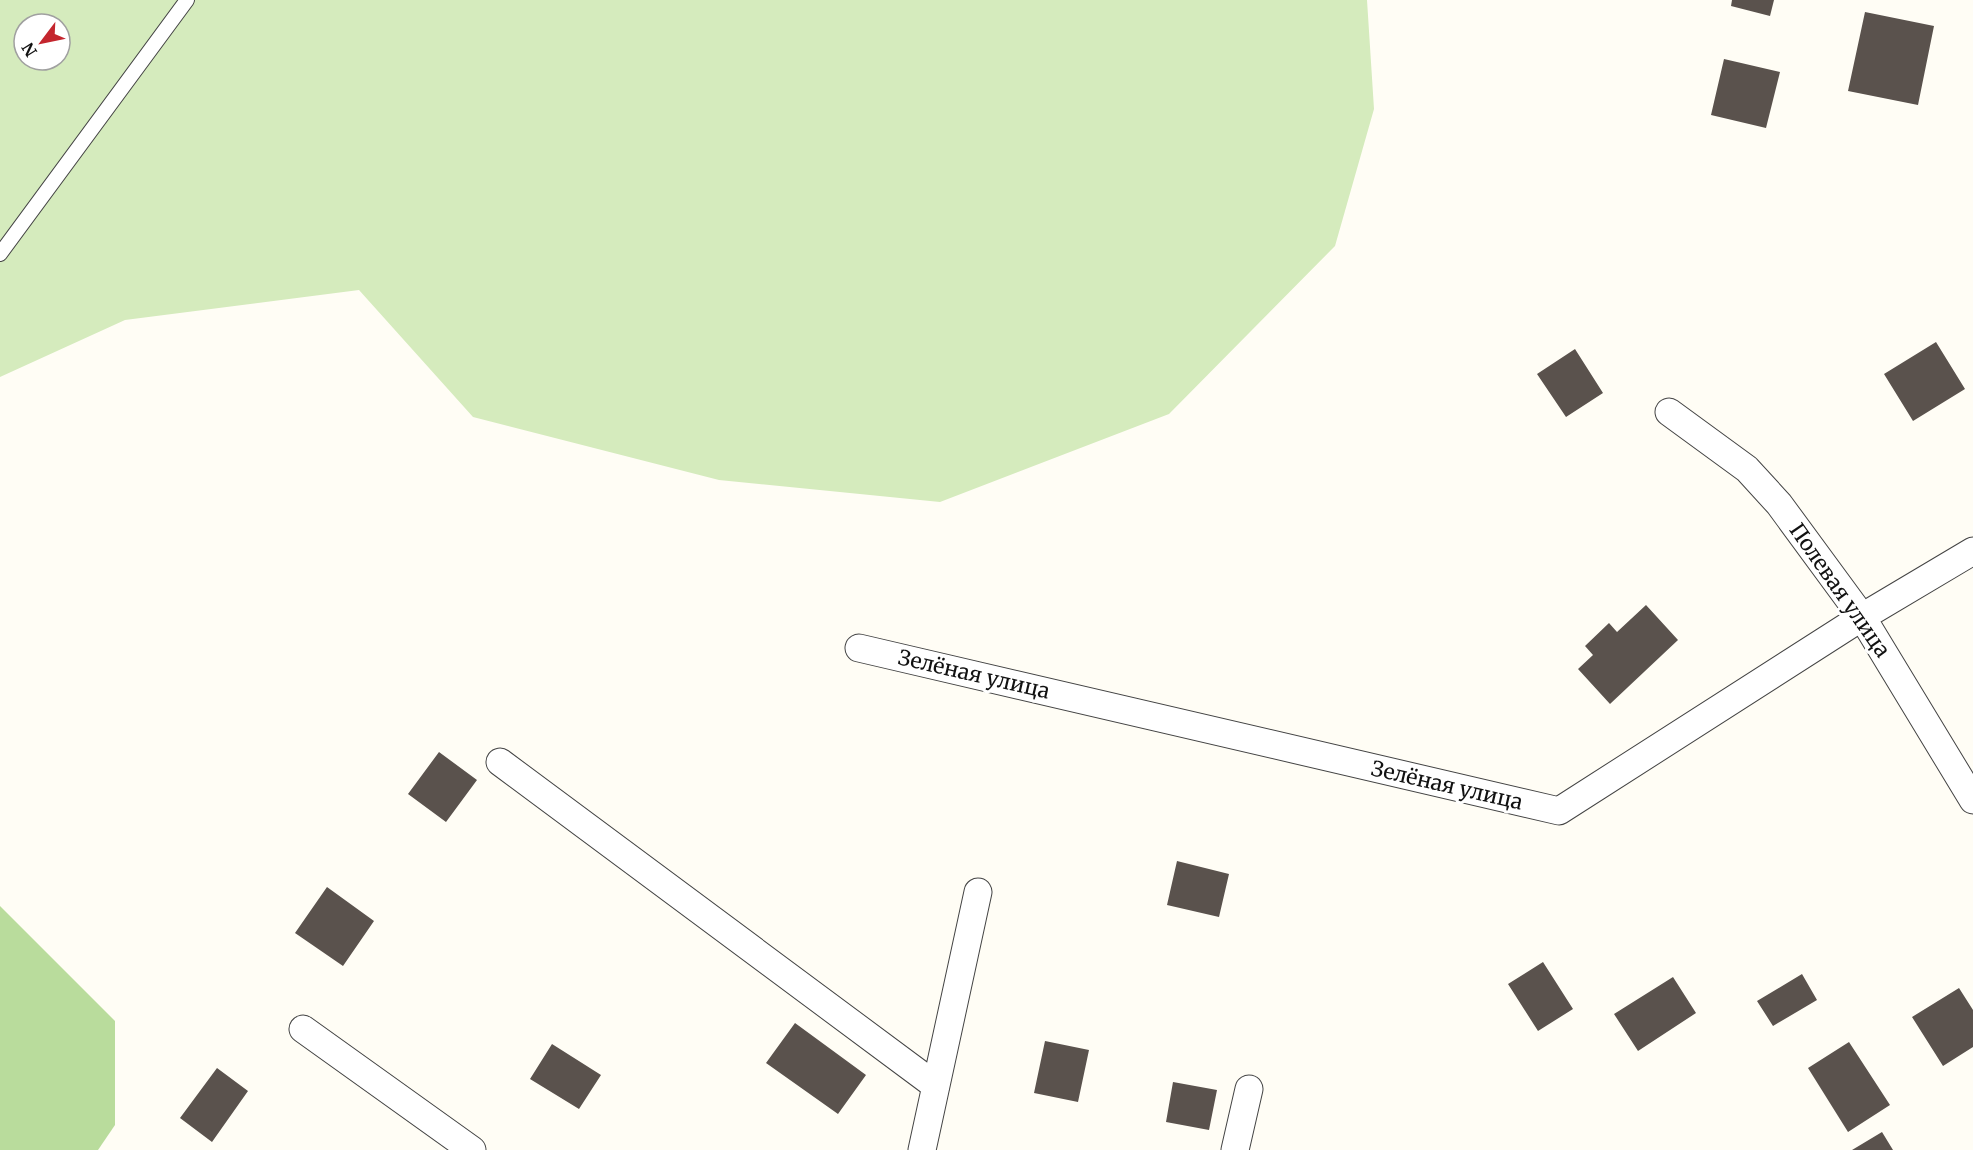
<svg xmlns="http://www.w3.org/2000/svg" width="1973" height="1150" font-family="Merriweather,serif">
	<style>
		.green { fill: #d5ebbd; fill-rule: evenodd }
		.forest { fill: #b9dc9c }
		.building { fill: #5a524d }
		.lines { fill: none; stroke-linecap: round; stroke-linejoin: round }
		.lane-casing { stroke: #444; stroke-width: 16 }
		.street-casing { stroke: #444; stroke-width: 29 }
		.lane { stroke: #fff; stroke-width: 14 }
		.street { stroke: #fff; stroke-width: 27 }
		.labels { text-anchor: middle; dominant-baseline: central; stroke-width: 6; stroke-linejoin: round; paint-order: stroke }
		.street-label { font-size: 21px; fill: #111; stroke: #fff }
	</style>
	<rect width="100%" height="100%" fill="#fffdf5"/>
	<!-- green -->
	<path class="green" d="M0 0H1367L1374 109 1335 246 1169 414 940 502 719 480 473 417 359 290 125 320 0 377ZM24 24H60V60H24Z"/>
	<!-- forest -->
	<path class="forest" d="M0 906 115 1021V1125L98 1150H0Z"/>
	<!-- building -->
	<path class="building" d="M1732 0H1774L1770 16 1731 6Z
		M1865 12 1934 26 1918 105 1848 91Z
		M1724 59 1780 72 1766 128 1711 115Z
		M1936 342 1965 389 1913 421 1884 374Z
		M1575 349 1603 393 1566 417 1537 374Z
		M1646 605 1678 640 1610 704 1578 669 1593 655 1585 646 1609 623 1617 632Z
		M439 752 477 780 446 822 408 794Z
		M1177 861 1229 874 1219 917 1167 905Z
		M327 887 374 921 343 966 295 933Z
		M1543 962 1573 1009 1538 1031 1508 984Z
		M1802 974 1817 1000 1773 1026 1757 1001Z
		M1673 977 1696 1013 1638 1051 1614 1014Z
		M1959 988 1973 1010V1047L1943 1066 1912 1017Z
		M795 1023 866 1075 838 1114 766 1063Z
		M1045 1041 1089 1050 1078 1102 1034 1093Z
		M1849 1042 1890 1105 1848 1132 1808 1068Z
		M552 1044 601 1075 579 1109 530 1079Z
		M217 1068 248 1091 212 1142 180 1118Z
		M1173 1082 1217 1090 1209 1130 1166 1122Z
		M1882 1132 1893 1150H1852Z"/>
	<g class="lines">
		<!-- lane casing -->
		<g class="lane-casing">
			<path id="lane" d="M0 254 187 0"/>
		</g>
		<!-- street casing -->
		<g class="street-casing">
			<path id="street" d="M1669 412 1747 469 1779 504 1862 617 1973 800
				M859 648 1559 811 1862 617 1973 551
				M500 762 936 1086
				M303 1029 472 1150
				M922 1150 978 892
				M1235 1150 1249 1089"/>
		</g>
		<!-- lane -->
		<use href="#lane" class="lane"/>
		<!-- street -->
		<use href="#street" class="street"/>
	</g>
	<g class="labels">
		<!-- street labels -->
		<g class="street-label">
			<text transform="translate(1840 590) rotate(55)">Полевая улица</text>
			<text transform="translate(974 674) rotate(13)">Зелёная улица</text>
			<text transform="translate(1447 785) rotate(13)">Зелёная улица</text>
		</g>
	</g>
	<!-- north arrow -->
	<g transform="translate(42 42) rotate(238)"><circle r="28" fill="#ffffff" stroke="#a0a0a0" stroke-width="1.5"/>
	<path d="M0-4.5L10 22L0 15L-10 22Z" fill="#c4262e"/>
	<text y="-9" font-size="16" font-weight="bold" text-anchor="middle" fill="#111111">N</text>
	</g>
</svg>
